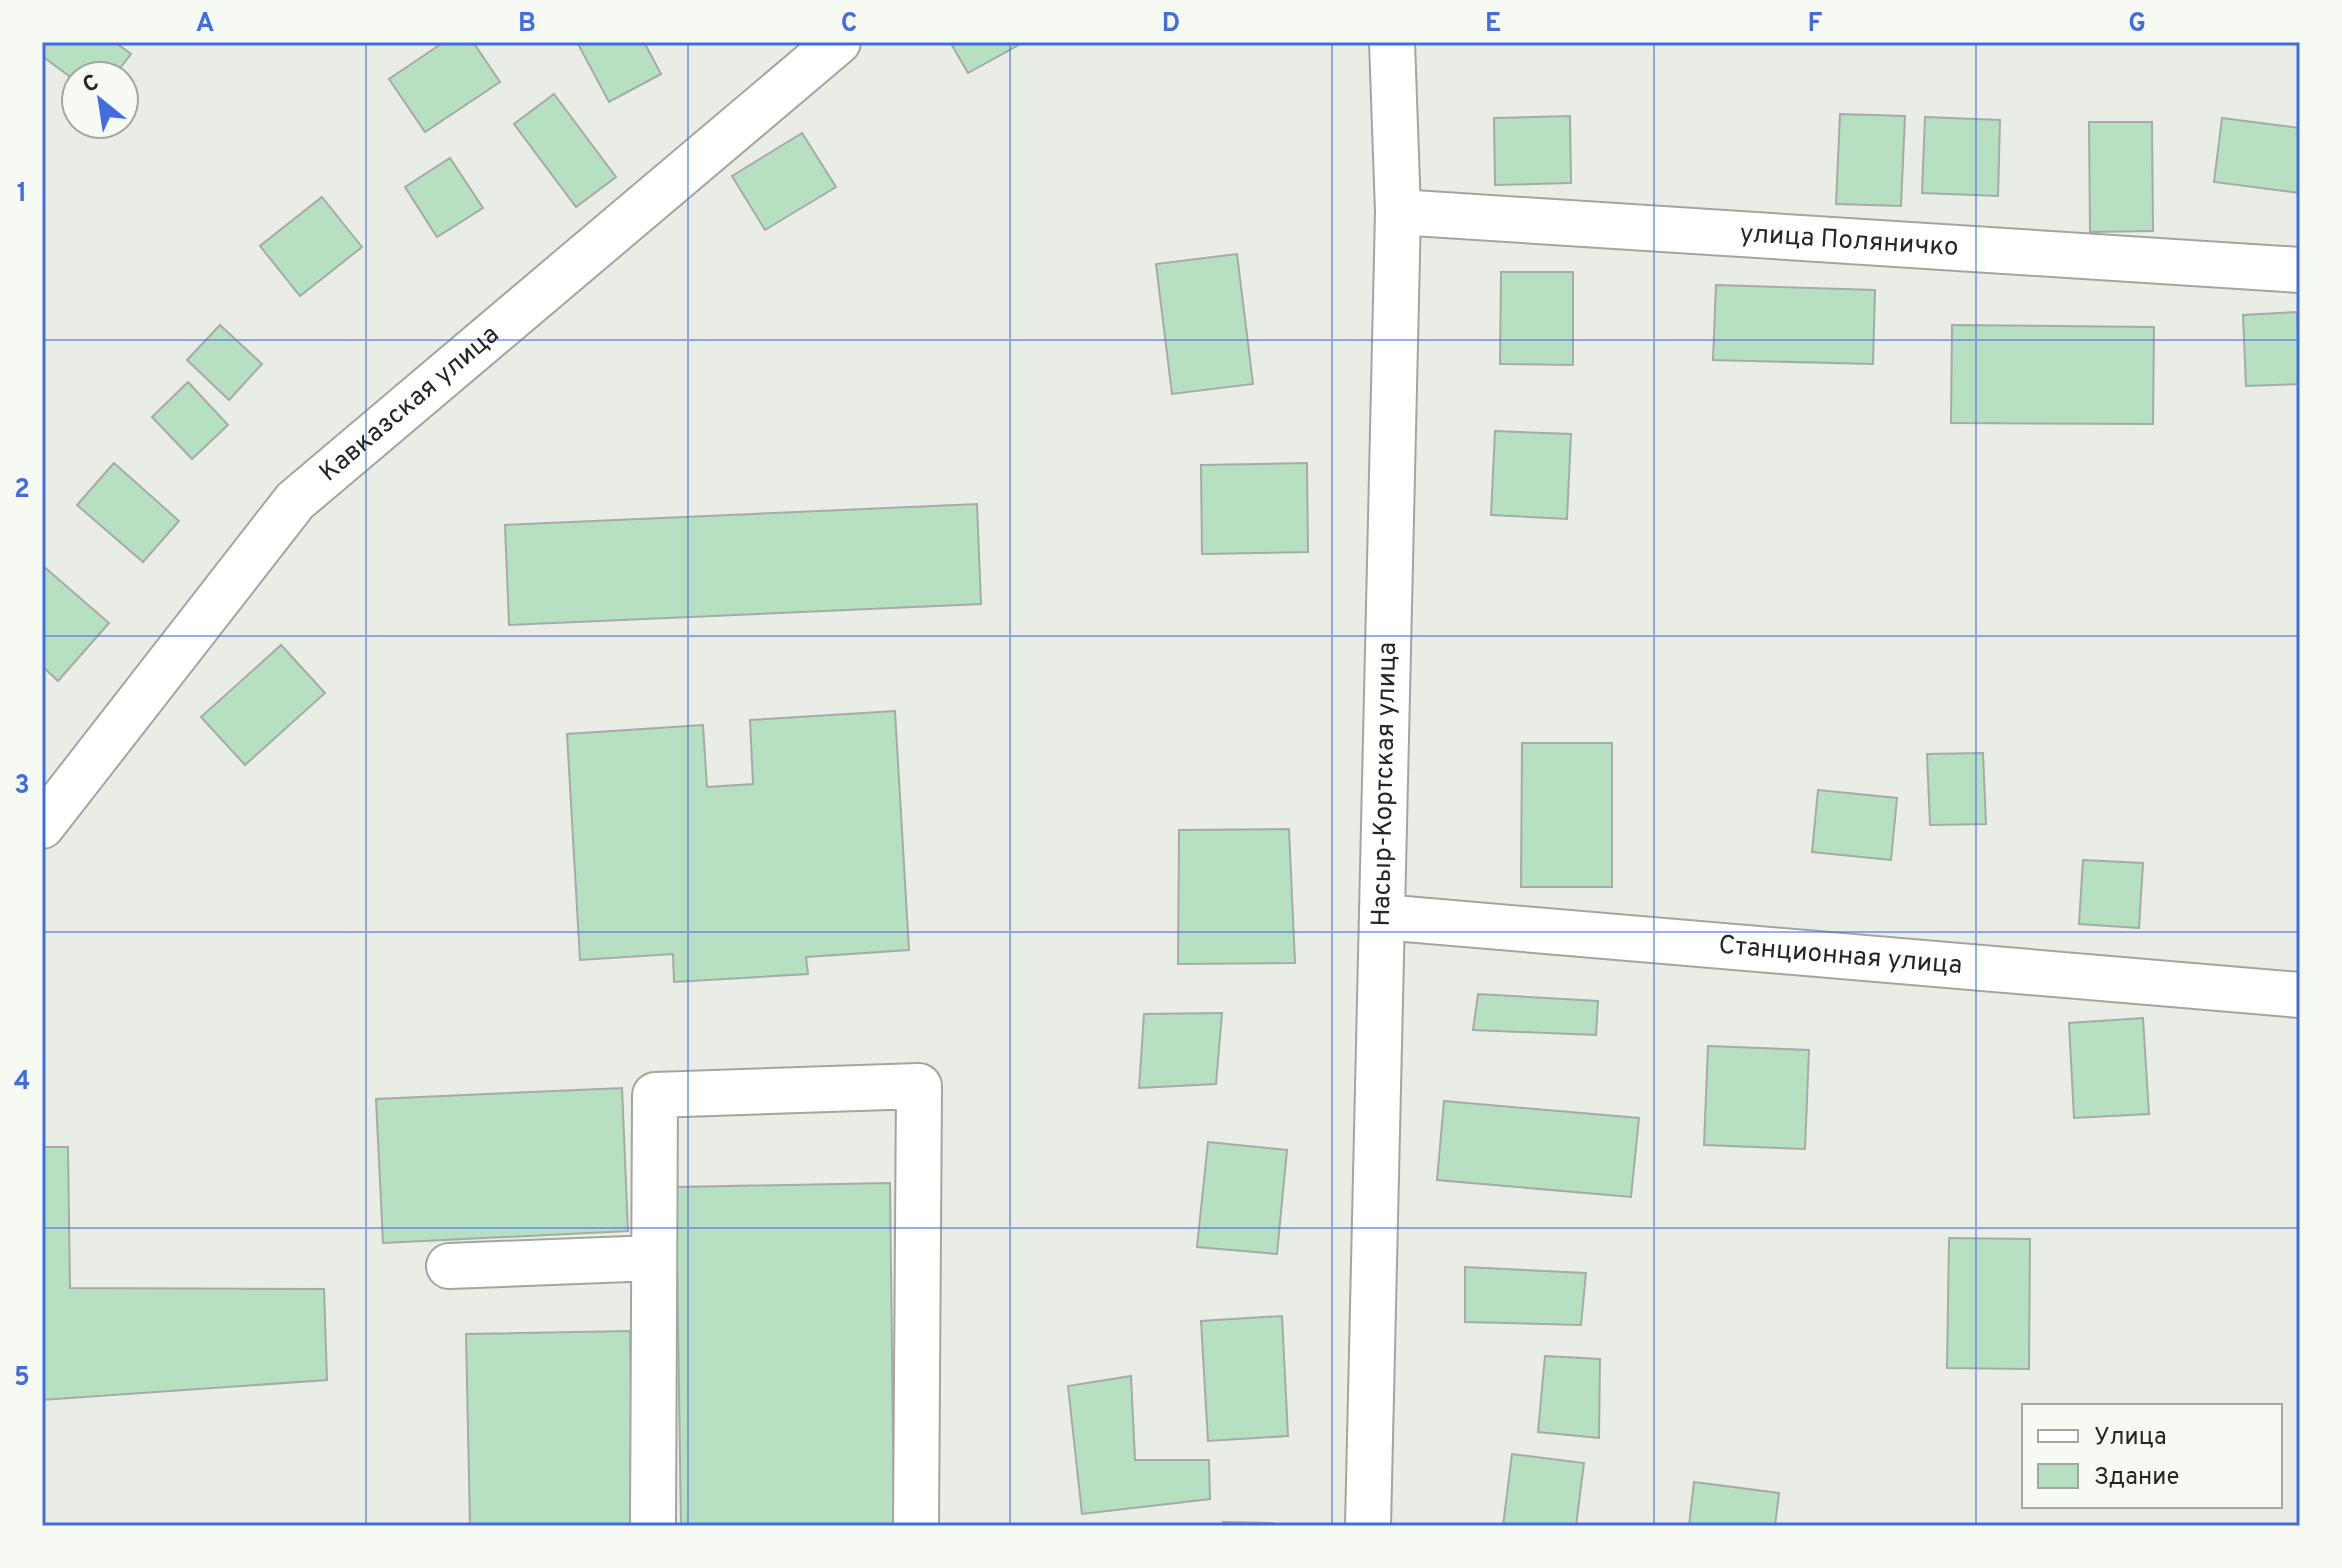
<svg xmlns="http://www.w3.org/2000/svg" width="2342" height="1568" font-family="Overpass,sans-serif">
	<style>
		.building { fill: #b6e0c1; stroke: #a5aba6; stroke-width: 2 }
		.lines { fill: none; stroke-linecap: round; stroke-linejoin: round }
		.minor-casing { stroke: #a3a6a0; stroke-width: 48 }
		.minor { stroke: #fff; stroke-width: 44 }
		.grid { fill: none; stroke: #436ddf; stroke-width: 2; stroke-opacity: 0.55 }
		.labels { text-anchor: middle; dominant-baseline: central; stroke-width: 6; stroke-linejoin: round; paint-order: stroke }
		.street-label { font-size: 26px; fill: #262725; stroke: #f7faf3 }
		.neatline { fill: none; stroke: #436ddf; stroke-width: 3 }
		.grid-label { font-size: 26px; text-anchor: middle; font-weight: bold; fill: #436ddf }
	</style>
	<rect width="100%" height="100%" fill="#eaece6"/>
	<!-- building -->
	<path class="building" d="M45 42H115L131 54 114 76H76V81L42 56Z
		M444 42H473L500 82 425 132 389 79Z
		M577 42H644L661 74 609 102Z
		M950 42H1024L968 73Z
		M554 94 616 177 576 207 514 124Z
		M1840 114 1905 116 1901 206 1836 204Z
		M1570 116 1571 183 1495 185 1494 118Z
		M1925 117 2000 120 1998 196 1922 193Z
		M2222 118 2300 128V193L2214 182Z
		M2089 122H2152L2153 231 2090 232Z
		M802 133 836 187 765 230 732 176Z
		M450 158 483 208 437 237 405 187Z
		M322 197 362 247 300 296 260 246Z
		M1237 254 1253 384 1172 394 1156 264Z
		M1501 272H1573V365L1500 364Z
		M1716 285 1875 290 1873 364 1713 360Z
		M2297 312 2300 384 2246 386 2243 315Z
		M220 325 262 364 229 400 187 360Z
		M1952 325 2154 327 2153 424 1951 423Z
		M188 382 228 425 192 459 152 417Z
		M1495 431 1571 434 1567 519 1491 515Z
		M114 463 179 521 143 562 77 505Z
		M1307 463 1308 552 1202 554 1201 465Z
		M977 504 981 604 509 625 505 525Z
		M42 565 109 623 58 681 42 666Z
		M281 645 325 693 245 765 201 717Z
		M895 711 909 950 806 957 808 974 674 982 673 954 580 960 567 734 703 725 707 787 753 784 750 720Z
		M1522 743H1612V887H1521Z
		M1983 753 1986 824 1930 825 1927 754Z
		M1818 790 1897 798 1891 860 1812 852Z
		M1289 829 1295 963 1178 964 1179 830Z
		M2083 860 2143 863 2139 928 2079 924Z
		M1478 994 1598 1001 1596 1035 1473 1030Z
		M1222 1013 1216 1084 1139 1088 1144 1014Z
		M2143 1018 2149 1114 2074 1118 2069 1023Z
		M1708 1046 1809 1050 1805 1149 1704 1145Z
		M622 1088 628 1231 383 1243 376 1099Z
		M1444 1101 1639 1118 1631 1197 1437 1180Z
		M1208 1142 1287 1150 1277 1254 1197 1247Z
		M42 1147H68L70 1288 324 1289 327 1380 42 1400Z
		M890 1183 894 1526H681L676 1187Z
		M1949 1238 2030 1239 2029 1369 1947 1368Z
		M1465 1267 1586 1273 1581 1325 1465 1322Z
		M1282 1316 1288 1436 1208 1441 1201 1321Z
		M630 1331 634 1526H470L466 1334Z
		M1545 1356 1600 1359 1599 1438 1538 1432Z
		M1131 1376 1135 1460H1209L1210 1499 1082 1514 1068 1386Z
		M1512 1454 1584 1463 1576 1526H1503Z
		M1694 1482 1779 1493 1775 1526H1689Z
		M1223 1522 1273 1523V1526H1223Z"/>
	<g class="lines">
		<!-- minor casing -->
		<g class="minor-casing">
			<g id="minor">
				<path id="s1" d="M1398 212 2300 270"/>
				<path id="s2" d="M42 826 295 501 838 42"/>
				<path id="s3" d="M1382 917 2300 995"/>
				<path d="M449 1266 654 1258"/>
				<path d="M653 1526 655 1095 919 1086 916 1526"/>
				<path id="s4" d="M1368 1526 1398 212 1392 42"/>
			</g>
		</g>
		<!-- minor -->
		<use href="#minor" class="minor"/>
	</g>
	<!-- grid -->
	<path class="grid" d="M366 42V1526M688 42V1526M1010 42V1526M1332 42V1526M1654 42V1526M1976 42V1526M42 340H2300M42 636H2300M42 932H2300M42 1228H2300"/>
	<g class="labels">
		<!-- street labels -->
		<g class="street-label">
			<text stroke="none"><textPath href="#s1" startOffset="452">улица Поляничко</textPath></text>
			<text stroke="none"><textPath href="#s2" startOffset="562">Кавказская улица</textPath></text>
			<text stroke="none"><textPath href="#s4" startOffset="742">Насыр-Кортская улица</textPath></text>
			<text stroke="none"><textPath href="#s3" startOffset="460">Станционная улица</textPath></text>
		</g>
	</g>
	<!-- border -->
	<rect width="2342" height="1568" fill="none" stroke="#f7faf3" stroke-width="88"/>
	<!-- legend -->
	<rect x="2022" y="1404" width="260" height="104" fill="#f7faf3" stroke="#a3a6a1" stroke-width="2"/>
	<rect x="2038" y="1430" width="40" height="12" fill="#ffffff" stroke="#a3a6a1" stroke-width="2"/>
	<text x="2094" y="1444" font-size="24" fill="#262725">Улица</text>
	<rect x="2038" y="1464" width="40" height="24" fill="#b6e0c1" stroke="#a3a6a1" stroke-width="2"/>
	<text x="2094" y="1484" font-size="24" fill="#262725">Здание</text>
	<!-- north arrow -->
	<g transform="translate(100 100) rotate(330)"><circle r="38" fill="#f7faf3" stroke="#a3a6a1" stroke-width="2"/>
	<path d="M0-6L14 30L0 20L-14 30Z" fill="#436ddf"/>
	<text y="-12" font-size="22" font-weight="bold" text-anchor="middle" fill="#262725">С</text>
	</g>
	<rect x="44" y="44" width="2254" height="1480" class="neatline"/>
	<g class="grid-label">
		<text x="205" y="31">A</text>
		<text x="527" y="31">B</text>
		<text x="849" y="31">C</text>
		<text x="1171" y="31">D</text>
		<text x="1493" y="31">E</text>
		<text x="1815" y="31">F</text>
		<text x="2137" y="31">G</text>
		<text x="22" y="201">1</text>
		<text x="22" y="497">2</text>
		<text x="22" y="793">3</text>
		<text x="22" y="1089">4</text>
		<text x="22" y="1385">5</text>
	</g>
</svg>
